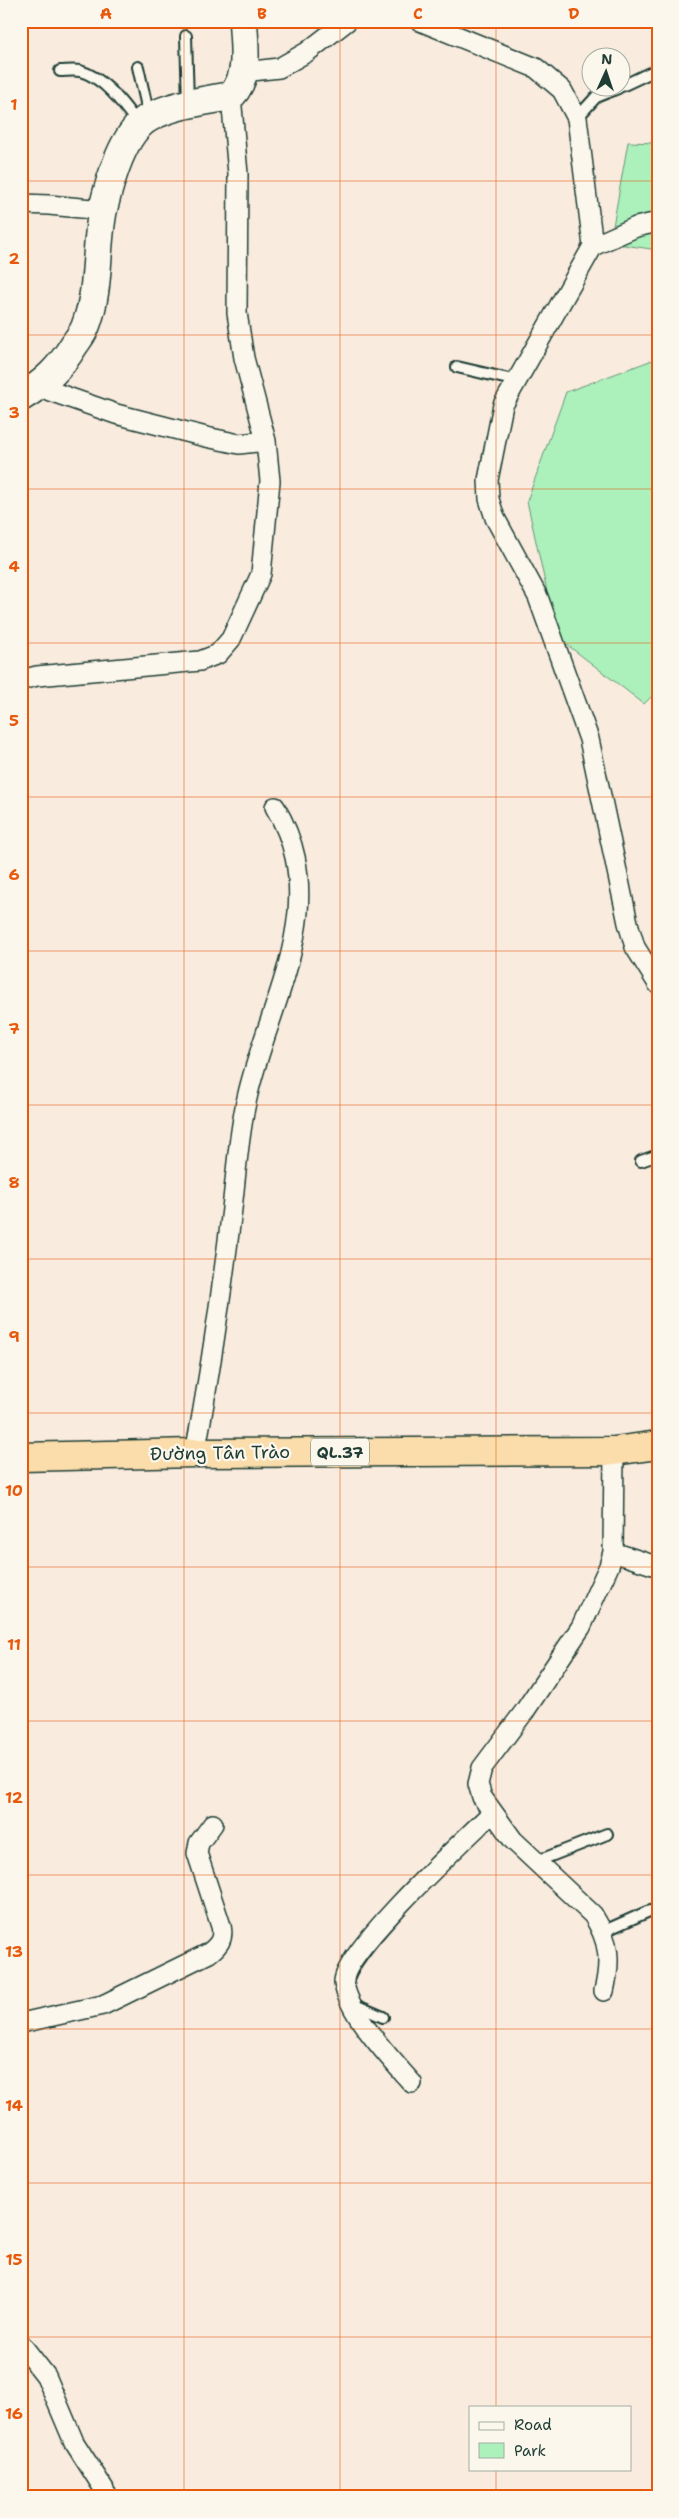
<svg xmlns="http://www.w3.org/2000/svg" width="679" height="2518" font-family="'Shantell Sans',sans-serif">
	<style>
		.green { fill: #acf0bb; stroke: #669678 }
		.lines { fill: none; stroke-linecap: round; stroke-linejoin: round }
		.lane-casing { stroke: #1f3d34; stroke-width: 14 }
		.street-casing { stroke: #1f3d34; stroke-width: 22 }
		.secondary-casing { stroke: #1f3d34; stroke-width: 31 }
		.highway-casing { stroke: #1f3d34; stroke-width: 31 }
		.lane { stroke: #fbf7ec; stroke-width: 10 }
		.street { stroke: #fbf7ec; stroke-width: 19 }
		.secondary { stroke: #fbf7ec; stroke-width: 28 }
		.highway { stroke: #fbddab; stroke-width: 28 }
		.grid { fill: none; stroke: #e8590c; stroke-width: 1; stroke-opacity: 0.55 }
		.labels { text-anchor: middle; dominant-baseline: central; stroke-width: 4.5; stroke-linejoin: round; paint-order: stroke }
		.shield { fill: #fbf7ec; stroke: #61756b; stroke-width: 1 }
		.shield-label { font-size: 16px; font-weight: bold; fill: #1f3d34 }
		.street-label { font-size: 18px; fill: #1f3d34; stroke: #fbf7ec }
		.neatline { fill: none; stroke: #e8590c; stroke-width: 2 }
		.grid-label { font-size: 16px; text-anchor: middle; font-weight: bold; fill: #e8590c }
	</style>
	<rect width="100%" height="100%" fill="#f9ebde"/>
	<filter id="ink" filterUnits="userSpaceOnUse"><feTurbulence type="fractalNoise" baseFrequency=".02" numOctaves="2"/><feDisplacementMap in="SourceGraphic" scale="10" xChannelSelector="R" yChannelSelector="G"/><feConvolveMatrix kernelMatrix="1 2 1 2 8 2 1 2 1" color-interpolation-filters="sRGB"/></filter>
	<g filter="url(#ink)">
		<!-- green -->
		<path class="green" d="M628 142 658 143V250L610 243Z
			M658 358V690L644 704 557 637 527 501 566 392Z"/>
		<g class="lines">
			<!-- lane casing -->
			<g class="lane-casing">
				<path id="lane" d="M186 36 188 102
					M138 67 149 116
					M60 71C66 71 74 70 80 71 104 77 124 105 138 124
					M622 86 658 69
					M577 118 596 97 618 88
					M457 367 517 381
					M641 1161 658 1155
					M535 1862 607 1834
					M602 1932 647 1912 658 1909
					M355 2005 383 2017"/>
			</g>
			<!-- street casing -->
			<g class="street-casing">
				<path id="street" d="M420 21 536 68 562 90 577 118 593 246 503 405 488 480 489 499 495 518 538 597 589 739 628 923 635 947 658 984
					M244 72 279 68 307 52 347 21
					M21 204 49 205 103 210
					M593 246 636 227 658 222
					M41 385 50 391 116 414 206 437 239 444 266 441
					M21 680 37 676 200 661 218 654 231 639 261 574 270 481 266 441 244 358 237 313 238 174 231 96
					M195 1453C210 1375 221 1297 231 1217 236 1178 238 1136 247 1098 261 1035 292 976 298 912 301 873 295 841 275 807
					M613 1552 653 1565 658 1564
					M604 1991C611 1961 610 1942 593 1915L513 1840 482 1797 478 1784 482 1768 524 1712 581 1627 609 1566 613 1552 614 1451
					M21 2023 103 2005 209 1953C219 1945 224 1939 221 1926L197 1853 199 1843 213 1824
					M412 2083C392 2060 348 2014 344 1983 341 1954 467 1837 493 1812
					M21 2344 46 2376 74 2442 104 2489 106 2497"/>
			</g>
			<!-- secondary casing -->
			<g class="secondary-casing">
				<path id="secondary" d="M21 397C45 383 60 368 74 345 78 339 84 332 86 325 100 288 95 247 103 209 110 181 123 131 150 117 174 104 205 101 231 96 250 77 244 47 243 21"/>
			</g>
			<!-- highway casing -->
			<g class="highway-casing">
				<path id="highway" d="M21 1457 195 1453 614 1451 658 1445"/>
			</g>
			<!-- lane -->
			<use href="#lane" class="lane"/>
			<!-- street -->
			<use href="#street" class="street"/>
			<!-- secondary -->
			<use href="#secondary" class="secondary"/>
			<!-- highway -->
			<use href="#highway" class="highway"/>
		</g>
	</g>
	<!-- grid -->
	<path class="grid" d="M184 21V2497M340 21V2497M496 21V2407M21 181H658M21 335H658M21 489H658M21 643H658M21 797H658M21 951H658M21 1105H658M21 1259H658M21 1413H658M21 1567H658M21 1721H658M21 1875H658M21 2029H658M21 2183H658M21 2337H658M496 2469V2497"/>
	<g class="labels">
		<!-- shield labels -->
		<rect class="shield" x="311" y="1438.5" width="58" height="27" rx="4"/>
		<g class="shield-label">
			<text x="340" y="1452">QL.37</text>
		</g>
		<!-- street labels -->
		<g class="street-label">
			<text transform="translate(220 1453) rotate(-1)">Đường Tân Trào</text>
		</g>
	</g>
	<!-- margin -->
	<rect width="679" height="2518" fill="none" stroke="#fbf7ec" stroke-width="55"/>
	<!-- legend -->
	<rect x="469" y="2406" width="162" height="65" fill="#fbf7ec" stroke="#a3ada2"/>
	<rect x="479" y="2422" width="25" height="8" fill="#fbf7ec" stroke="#a3ada2"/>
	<text x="514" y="2430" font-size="15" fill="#1f3d34">Road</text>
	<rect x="479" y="2443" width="25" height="15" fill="#acf0bb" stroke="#a3ada2"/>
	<text x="514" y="2456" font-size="15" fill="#1f3d34">Park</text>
	<!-- north arrow -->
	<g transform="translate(606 72) rotate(3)"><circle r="24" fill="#fbf7ec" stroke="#a3ada2"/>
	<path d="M0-4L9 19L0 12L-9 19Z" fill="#1f3d34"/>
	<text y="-8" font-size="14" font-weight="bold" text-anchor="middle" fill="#1f3d34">N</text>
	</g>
	<rect x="28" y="28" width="624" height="2462" class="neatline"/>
	<g class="grid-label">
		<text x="106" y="19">A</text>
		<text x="262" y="19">B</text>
		<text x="418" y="19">C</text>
		<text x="574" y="19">D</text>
		<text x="14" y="110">1</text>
		<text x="14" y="264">2</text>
		<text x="14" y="418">3</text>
		<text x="14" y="572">4</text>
		<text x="14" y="726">5</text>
		<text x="14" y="880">6</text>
		<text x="14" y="1034">7</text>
		<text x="14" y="1188">8</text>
		<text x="14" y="1342">9</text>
		<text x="14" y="1496">10</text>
		<text x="14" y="1650">11</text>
		<text x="14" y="1803">12</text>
		<text x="14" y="1957">13</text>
		<text x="14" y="2111">14</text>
		<text x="14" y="2265">15</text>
		<text x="14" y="2419">16</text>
	</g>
</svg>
